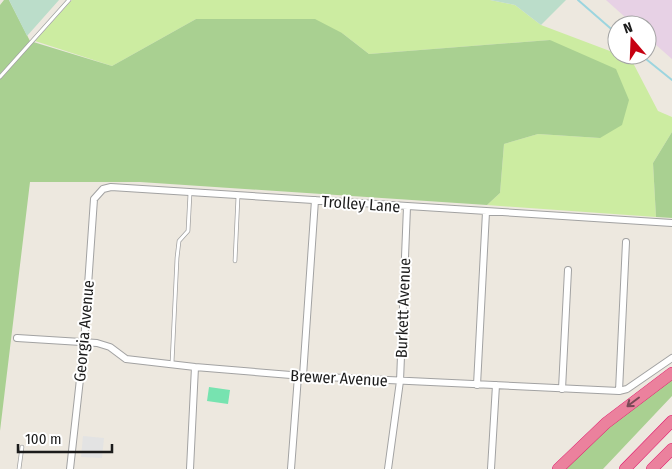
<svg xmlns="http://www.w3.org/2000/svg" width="672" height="469" font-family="'Fira Sans Condensed',sans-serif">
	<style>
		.industrial { fill: #e7d1e5 }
		.grass { fill: #cceca1 }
		.forest { fill: #a9d091 }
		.wetland { fill: #bbddca }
		.pitch { fill: #77e3b0 }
		.parking { fill: #e3e3e3 }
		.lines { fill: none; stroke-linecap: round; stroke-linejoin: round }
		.stream { stroke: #9cd5df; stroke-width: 2 }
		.service-casing { stroke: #a2a2a2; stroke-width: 4.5 }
		.minor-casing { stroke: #a2a2a2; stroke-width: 8 }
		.motorway-casing { stroke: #e0186d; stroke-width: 12 }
		.service { stroke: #fff; stroke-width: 3 }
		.minor { stroke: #fff; stroke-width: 6 }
		.motorway { stroke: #eb819d; stroke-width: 11 }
		.oneway { stroke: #794956 }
		.labels { text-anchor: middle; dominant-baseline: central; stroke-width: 4; stroke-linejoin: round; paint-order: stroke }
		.street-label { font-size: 16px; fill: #1b1b1b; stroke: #fff }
	</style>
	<rect width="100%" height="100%" fill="#ede8df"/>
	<!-- industrial -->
	<path class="industrial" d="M606 0H672V59L647 37V25H634Z"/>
	<!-- grass -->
	<path class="grass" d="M72 0H490L515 5 541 25 631 59 658 111 672 117V132L653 163 656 217 487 205 500 193 504 144 538 134 600 138 550 40 369 54 342 33 196 19 112 66 35 41Z"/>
	<!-- forest -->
	<path class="forest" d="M4 0H9L30 41 112 66 196 19H315L342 33 369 54 550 40 616 69 629 100 622 125 600 138 538 134 504 144 500 193 487 205 140 182H30L0 431V5Z
		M672 132V218L656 217 653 163Z
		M672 378V396L603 469H565L605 429Z"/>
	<!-- wetland -->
	<path class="wetland" d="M9 0H59L27 36Z
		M490 0H566L541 25 515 5Z"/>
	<!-- pitch -->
	<path class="pitch" d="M209 387 230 390 228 404 207 401Z"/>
	<!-- parking -->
	<path class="parking" d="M83 436 104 438 102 458 81 457Z"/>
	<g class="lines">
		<!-- stream -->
		<path class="stream" d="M578 0 617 34
			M641 55 672 80"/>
		<!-- service casing -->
		<g class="service-casing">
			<path id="service" d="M0 77 69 0
				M235 261 238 196
				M172 363 177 258 179 241 188 231 190 193
				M19 469 22 447"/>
		</g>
		<!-- minor casing -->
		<g class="minor-casing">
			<path id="minor" d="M17 338 97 343 110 347 126 359 195 367 303 376 619 391 627 389 672 358
				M303 376 315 200
				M477 385 486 212
				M562 389 568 270
				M619 391 626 242
				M70 469 84 343 94 199 103 189 111 187 672 223
				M190 469 195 367
				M291 469 298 376
				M388 469 400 381 407 207
				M491 469 496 385"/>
		</g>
		<!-- motorway casing -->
		<g class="motorway-casing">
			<path id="motorway" d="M558 469 606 423 672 373
				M625 469 672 421
				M652 469 672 449"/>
		</g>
		<!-- service -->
		<use href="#service" class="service"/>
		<!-- minor -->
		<use href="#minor" class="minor"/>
		<!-- motorway -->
		<use href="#motorway" class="motorway"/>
	</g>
	<!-- one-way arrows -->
	<defs><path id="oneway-shaft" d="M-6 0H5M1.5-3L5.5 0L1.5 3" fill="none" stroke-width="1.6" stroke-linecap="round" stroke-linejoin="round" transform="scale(1.25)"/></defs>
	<use class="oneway" href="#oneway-shaft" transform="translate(633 402) rotate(143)"/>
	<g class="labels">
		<!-- street labels -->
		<g class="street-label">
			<text transform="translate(361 204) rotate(4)">Trolley Lane</text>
			<text transform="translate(403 308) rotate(-88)">Burkett Avenue</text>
			<text transform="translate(84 331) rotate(-85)">Georgia Avenue</text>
			<text transform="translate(339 378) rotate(3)">Brewer Avenue</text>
		</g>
	</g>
	<!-- north arrow -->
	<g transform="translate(632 40) rotate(341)"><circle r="24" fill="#ffffff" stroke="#a4a4a4"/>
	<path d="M0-4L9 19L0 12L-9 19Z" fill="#c60011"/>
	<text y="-8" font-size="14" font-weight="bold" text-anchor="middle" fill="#1b1b1b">N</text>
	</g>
	<!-- scale -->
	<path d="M18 444v8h94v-8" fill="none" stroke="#1b1b1b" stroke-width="2.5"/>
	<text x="25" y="444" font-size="15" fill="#1b1b1b" stroke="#ffffff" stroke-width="4" paint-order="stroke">100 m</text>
</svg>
